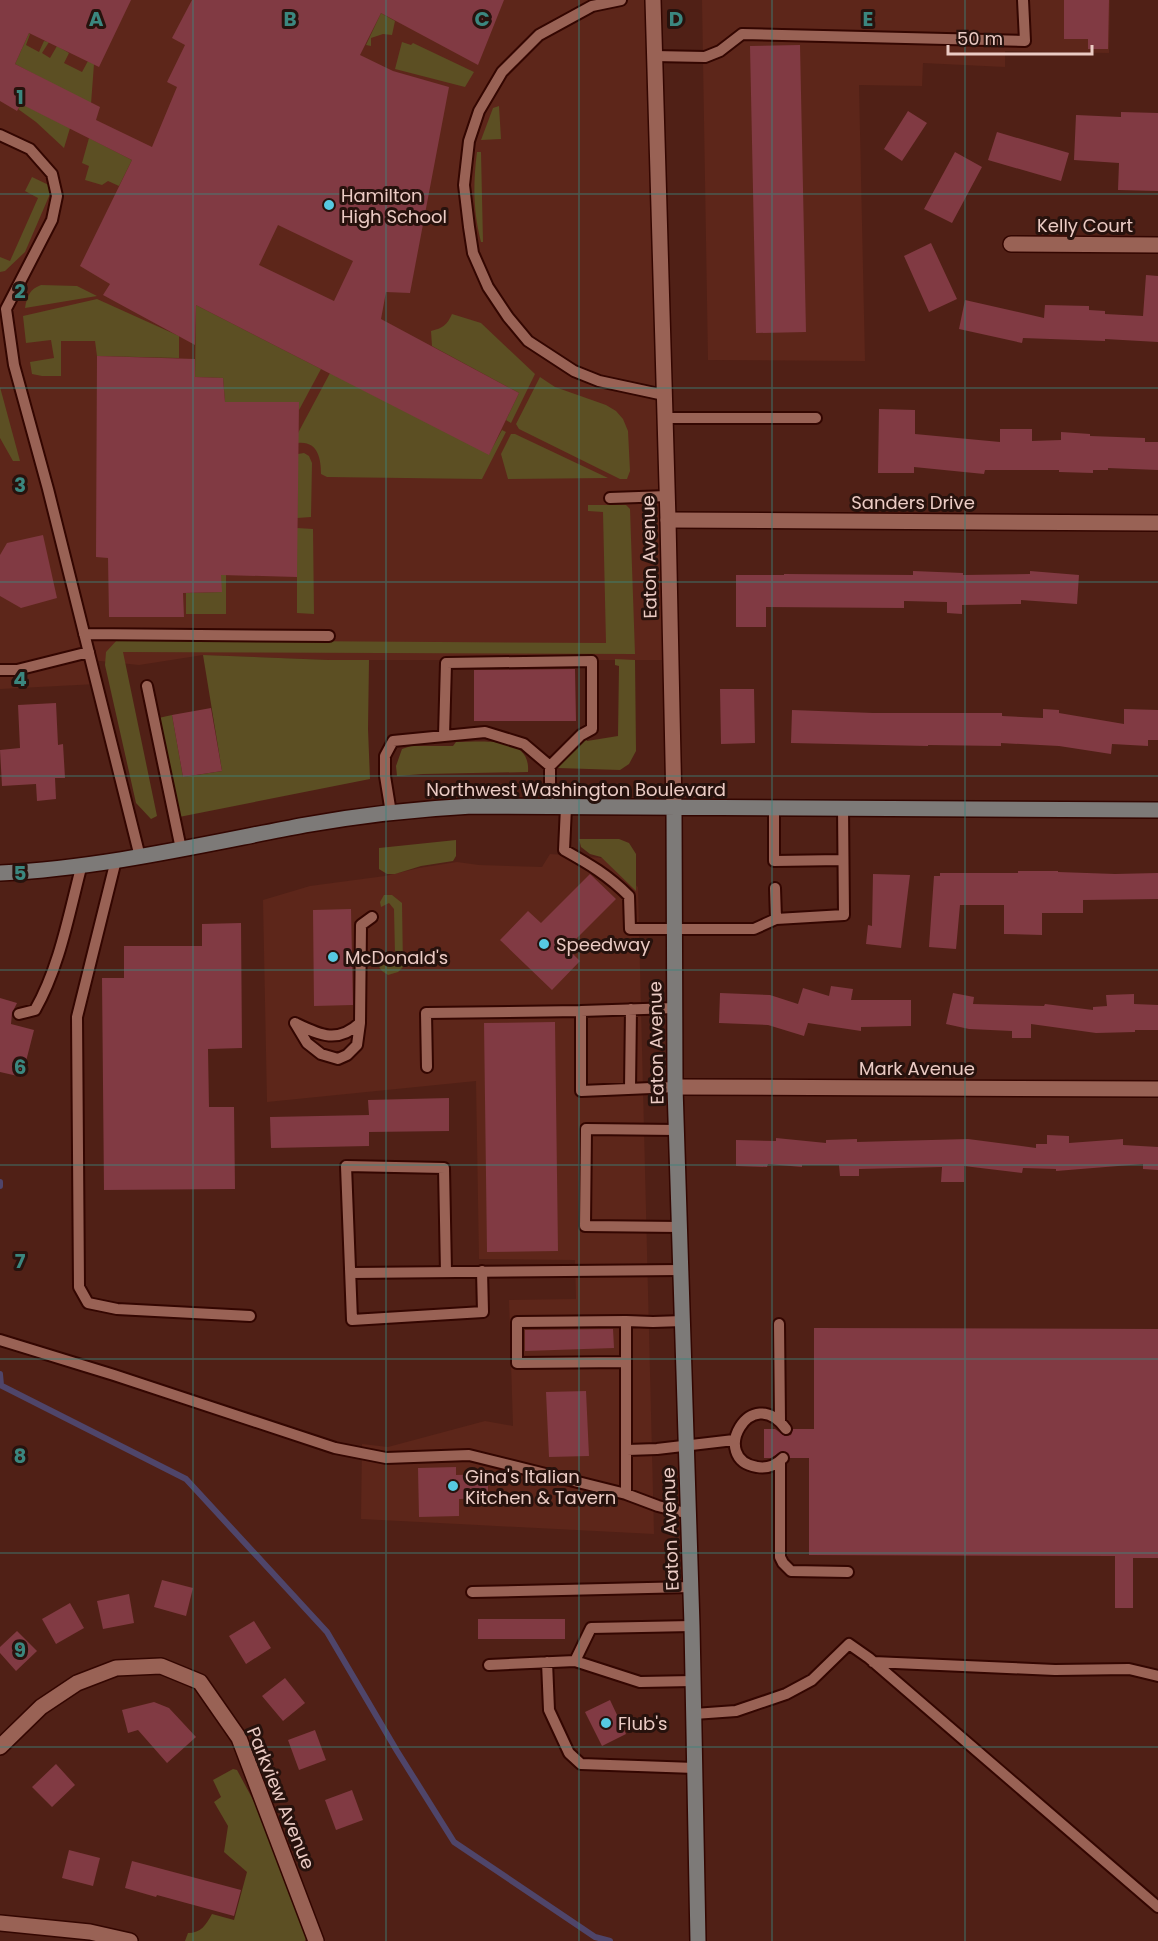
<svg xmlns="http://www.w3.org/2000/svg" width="1158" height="1941" font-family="Poppins,sans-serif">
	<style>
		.built { fill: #5d261a }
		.green { fill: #5c4f23 }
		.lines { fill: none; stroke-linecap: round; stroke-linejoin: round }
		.stream { stroke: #4f456a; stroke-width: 6 }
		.building { fill: #813a43; fill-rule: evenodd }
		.service-casing { stroke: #330601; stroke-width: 14 }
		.minor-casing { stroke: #330601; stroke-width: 18 }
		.tertiary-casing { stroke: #330601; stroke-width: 18 }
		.secondary-casing { stroke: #330601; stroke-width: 18 }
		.service { stroke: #996255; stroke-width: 10 }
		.minor { stroke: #996255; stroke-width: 15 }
		.tertiary { stroke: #996255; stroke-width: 15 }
		.secondary { stroke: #7d7a78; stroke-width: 15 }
		.grid { fill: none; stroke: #3b877f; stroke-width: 1.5; stroke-opacity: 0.55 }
		.poi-dot { fill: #56c9e1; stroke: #27120d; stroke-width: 2 }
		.labels { text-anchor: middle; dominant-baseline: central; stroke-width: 6; stroke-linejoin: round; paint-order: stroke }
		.poi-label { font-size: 18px; fill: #ebcbc4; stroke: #27120d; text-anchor: start }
		.street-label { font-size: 18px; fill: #ebcbc4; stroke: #27120d }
		.grid-label { font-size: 20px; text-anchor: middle; font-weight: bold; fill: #3b877f; stroke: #27120d; stroke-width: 6; stroke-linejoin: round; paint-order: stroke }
	</style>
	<rect width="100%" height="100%" fill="#502016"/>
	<!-- built -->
	<path class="built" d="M0 0H653L672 660H329L203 655 139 665 91 660 97 684 0 689Z
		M702 0H1110L1109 53 1005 51V67L923 63 922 86 859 85 865 361 708 360Z
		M550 854 602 858 638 887 654 1534 361 1519 362 1444 388 1447 485 1421 513 1426 509 1300 576 1299 575 1260 479 1259 476 1081 267 1102 263 900 310 886 385 876 419 868 457 862 479 865 542 867Z"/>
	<!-- green -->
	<path class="green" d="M381 13 395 21 392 35 383 34 371 38V46L366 45Z
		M29 33 30 34 26 45 39 52 44 41 49 42 42 53 50 58 57 46 69 53 64 63 82 72 88 61 94 64 91 104 15 64Z
		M402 42 411 45 413 43 474 72 465 87 395 69Z
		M22 104 70 128 64 148 36 122 18 109Z
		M499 106 501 139 481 140 493 108Z
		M89 138 132 160 119 186 108 181 102 185 85 180 89 166 82 163Z
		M477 152H481L483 242H481C473 211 473 184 477 152Z
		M32 177 53 187 25 252 5 271 0 272V257L10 261 38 198 25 191Z
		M41 285 77 286 97 296 25 308C27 296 30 289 41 285Z
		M97 299 179 336V358L97 356 95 341H61V376H42L32 374 30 362 54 358 51 340 26 343 23 316Z
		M196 305 321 369 299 410 298 402H225L223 378 195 377Z
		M452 314 481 323 535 374 511 423 506 420 519 393 432 346 431 331C443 328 447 325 452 314Z
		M330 373 489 454 502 430 506 432 482 479 327 477 321 474C321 459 318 441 298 443V433Z
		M540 377 555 387 606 405 616 411 623 419 628 431 630 471 627 479H620L519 429 516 424Z
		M0 387 20 461H13L0 438Z
		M511 434H515L608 478 508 479 501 454Z
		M304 453 309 456 312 463 311 517 297 518 298 454Z
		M588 505H626L630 509 635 654 123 652 157 816 151 819 136 803 105 665 106 652 117 640 606 643 603 512 588 511Z
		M297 528 313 529 314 614 297 613Z
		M221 575H226V614H186V593L221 592Z
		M203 655 329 660H369L368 729 370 779 174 818 154 719 172 715 183 777 222 771Z
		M615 659 635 660 636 751 629 764 620 770 558 768 559 761 585 737 587 741 618 736 619 666 615 665Z
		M456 742C482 742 531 735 528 772L423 774 397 776 396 766 402 749 411 746H453Z
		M579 839H619L629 843 636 854V891L601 857 590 854 581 847Z
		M456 840V856L453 861 421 866 395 874H387L379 869V848Z
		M384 895H392L402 903 403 967 398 972 388 975 382 971 379 967 384 961 395 955 394 909 389 903 381 907 380 902Z
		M233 1769 237 1770 258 1809 286 1872 307 1936 305 1941H185L188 1933C201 1933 206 1925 212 1914L234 1920 247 1872 224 1852 228 1826 214 1802 221 1797 213 1780Z"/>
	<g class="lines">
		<!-- stream -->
		<path class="stream" d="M0 1182V1186
			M0 1374 1 1385
			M0 1385 186 1479 327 1632 397 1751 454 1842 595 1937 610 1941"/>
	</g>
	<!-- building -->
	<path class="building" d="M0 0H131L99 67 29 33 15 64 100 107 96 120 152 147 177 87 167 82 185 45 172 38 192 0H504L478 65 381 13 360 55 393 71 449 87 410 293 386 292 381 319 519 393 489 455 196 305 195 345 103 295 110 284 80 266 132 160 21 104 17 111 0 101ZM278 225 353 261 334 301 259 265Z
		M1064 0H1109L1108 49H1088V39H1064Z
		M800 45 806 332 756 333 750 46Z
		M908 111 927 123 902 161 884 149Z
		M1121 112 1158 113V191L1118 190 1119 163 1074 160 1076 115 1121 117Z
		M997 132 1069 153 1061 181 988 160Z
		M955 152 982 167 952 223 924 209Z
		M931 243 957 299 929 312 904 256Z
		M1146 275 1158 276V342L1105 339V341L1023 338 1022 343 959 329 965 300 1044 318 1045 305 1089 306V310L1105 311V314L1143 316Z
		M97 356 195 359V377L223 378 225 402H299L297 577 221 575 222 592 183 593 184 617H109L108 558 96 557Z
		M879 409 915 410V434L1000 442V429H1032V441L1061 440V432L1090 434V436L1145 438V442H1158V470L1108 468V470H1093V473L1059 472V470H985L984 474 914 467V473H878Z
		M43 535 57 598 21 608 0 596V555L7 543Z
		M913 571 963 573V575L1030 574V571L1079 575 1077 604 1021 600V604L962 605V614L947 613V602L904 601V608L766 607V627H736V575H784V574L913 575Z
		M575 669 576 721H474V670Z
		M720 689H754L755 743 721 744Z
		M56 703 58 745 63 744 65 778H55L56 799 37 801 36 784 2 786 0 750 20 748 18 705Z
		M211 708 222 771 183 777 172 715Z
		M1043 709 1059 710V713L1124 724V709L1158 710V740H1148V746L1112 744 1111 754 1059 746 1001 743V746L928 745V746L791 743 792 710 873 713H1002V716L1043 718Z
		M1018 871H1058V872L1115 874 1158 873V899L1083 900V913H1042V935L1004 934V905H960L956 949 929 947 934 876H940V873H1018Z
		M590 874 616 899 567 948 580 961 552 990 500 940 528 911 541 923Z
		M873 874 910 875 901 948 866 944 868 925 872 926Z
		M351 909 353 1005 314 1006 313 910Z
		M241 923 242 1048 208 1049 209 1107H234L235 1189 104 1190 102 978H124V946H202V924Z
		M831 986 853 989 851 1000H911V1026L861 1027V1031L808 1023 804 1036 768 1025 719 1023 720 993 770 995 798 1004 803 988 829 996Z
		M953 993 974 997 973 1004 1044 1006 1045 1004 1093 1010V1007L1107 1006 1106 995 1134 994V1004L1158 1005V1030H1135V1032L1096 1033 1031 1024V1038H1012V1031L969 1029 946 1024Z
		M0 998 17 1003 12 1013 11 1024 34 1030 22 1077 0 1072Z
		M555 1022 558 1251 487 1252 484 1023Z
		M449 1098V1131L369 1132V1146L271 1148 270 1117 369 1115 368 1100Z
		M1047 1135 1069 1136V1143L1123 1139V1145L1158 1147V1170L1143 1169V1164L1056 1171V1169L1023 1168 1022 1173 964 1166V1182H941L942 1167 859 1169V1176H840L839 1165H802V1167L768 1164 767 1167 736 1166V1140L776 1141V1138L826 1143V1140L857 1139V1142L968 1139 1036 1148V1144H1047Z
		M814 1328 1158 1329V1558H1133V1608H1115V1556L809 1555V1458H790L788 1453 782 1451 771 1458H764V1429H775L785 1436 791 1435 793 1429H814Z
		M613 1329 614 1348 525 1351V1330Z
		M586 1391 589 1456 549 1457 546 1392Z
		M456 1467V1475L488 1474V1498L459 1499V1516L419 1517 418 1468Z
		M162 1580 193 1588 186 1616 154 1607Z
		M129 1594 134 1623 103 1629 97 1601Z
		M70 1603 84 1628 56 1644 42 1619Z
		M478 1619H565V1639H478Z
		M254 1621 271 1648 246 1664 229 1636Z
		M17 1631 37 1651 16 1671 0 1653V1647Z
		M285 1678 305 1703 283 1721 262 1696Z
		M610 1700 626 1734 602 1746 585 1712Z
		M154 1702 169 1708 196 1737 167 1763 138 1730 128 1733 122 1710Z
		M315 1730 326 1760 299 1770 288 1740Z
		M56 1764 75 1785 52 1807 32 1787Z
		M352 1790 363 1820 336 1830 325 1800Z
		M69 1850 100 1858 93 1886 62 1878Z
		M132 1861 241 1890 234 1916 157 1895 156 1897 125 1888Z"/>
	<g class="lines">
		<!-- service casing -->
		<g class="service-casing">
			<path id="service" d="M621 0 592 6 539 35 502 72 479 111 469 141 464 185 469 227 473 253 488 287 508 317 528 341 574 371 599 381 664 395
				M654 56 705 57 720 51 742 34 1025 41 1023 0
				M0 135 30 149 52 174 57 196 52 220 6 309 14 365 48 489 140 857
				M664 418H816
				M610 498 668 496
				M84 634 329 636
				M0 670H17L89 652
				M147 686 181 849
				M444 736 446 663 592 661V729L581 735 550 766V807
				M566 807 564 850C589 864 608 875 629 896L630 929H754L776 919 844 915 843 808
				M774 808V861L842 860
				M391 813 385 776V756L393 741 485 732 524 744 550 766
				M116 860 77 1017 79 1287 88 1303 117 1309 250 1316
				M775 888 776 919
				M675 1008 581 1011V1091L675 1087
				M19 1014 35 1010C60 966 69 913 82 864
				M295 1023 307 1043 321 1054 338 1059 347 1055 357 1045 360 1023 361 925 372 917
				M295 1023C320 1035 337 1044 360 1023
				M427 1067 426 1013 581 1011
				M630 1089 631 1009
				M677 1130 586 1129 585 1226 680 1227
				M446 1272 444 1168 346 1166 352 1320 483 1312 482 1271
				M351 1273 681 1270
				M779 1324 780 1421
				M0 1340 114 1375 335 1448 386 1458 469 1455 626 1494 658 1506 689 1514
				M626 1362 517 1363V1322L626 1321
				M627 1450 657 1449 734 1440
				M783 1458C776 1465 767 1469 757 1467 708 1459 751 1381 786 1429
				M780 1461V1557L783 1563 791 1571 848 1572
				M626 1494V1321L653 1322 683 1321
				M472 1592 691 1587
				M575 1661 640 1682 693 1681
				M547 1662 549 1710 569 1753 581 1764 695 1768
				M873 1662 1055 1670 1129 1669 1158 1676
				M489 1665 575 1661 591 1628 692 1626
				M694 1714 736 1711 786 1694 812 1680 849 1644 869 1658 1158 1907"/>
		</g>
		<!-- minor casing -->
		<g class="minor-casing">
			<path id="minor" d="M1011 244 1158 245
				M668 520 1158 523
				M675 1087 1158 1089
				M0 1747 41 1707 77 1683 116 1668 161 1666 200 1682 239 1738 316 1941
				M0 1923 90 1932 130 1941"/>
		</g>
		<!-- tertiary casing -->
		<g class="tertiary-casing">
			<path id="tertiary" d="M653 0 668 520 674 807"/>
		</g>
		<!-- secondary casing -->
		<g class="secondary-casing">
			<path id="secondary" d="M674 807 675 1087 692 1626 698 1941
				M0 873C103 868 204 844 305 825 361 815 416 809 472 806L1158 810"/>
		</g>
		<!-- service -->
		<use href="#service" class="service"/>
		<!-- minor -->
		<use href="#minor" class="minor"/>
		<!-- tertiary -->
		<use href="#tertiary" class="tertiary"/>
		<!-- secondary -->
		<use href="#secondary" class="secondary"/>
	</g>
	<!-- grid -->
	<path class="grid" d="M193 0V1941M386 0V1941M579 0V1941M772 0V1941M965 0V1941M0 194H1158M0 388H1158M0 582H1158M0 776H1158M0 970H1158M0 1165H1158M0 1359H1158M0 1553H1158M0 1747H1158"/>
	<!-- markers -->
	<g class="poi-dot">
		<circle cx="329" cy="205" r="6"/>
		<circle cx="544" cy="944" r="6"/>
		<circle cx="333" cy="957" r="6"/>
		<circle cx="453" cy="1486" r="6"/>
		<circle cx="606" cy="1723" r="6"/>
	</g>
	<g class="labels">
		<!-- poi labels -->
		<g class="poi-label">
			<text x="341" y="195">Hamilton<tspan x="341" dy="21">High School</tspan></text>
			<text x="556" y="944">Speedway</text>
			<text x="345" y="957">McDonald's</text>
			<text x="465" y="1476">Gina's Italian<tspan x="465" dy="21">Kitchen &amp; Tavern</tspan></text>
			<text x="618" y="1723">Flub's</text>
		</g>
		<!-- street labels -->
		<g class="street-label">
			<text x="1085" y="225">Kelly Court</text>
			<text x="913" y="502">Sanders Drive</text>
			<text transform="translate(649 557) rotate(-91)">Eaton Avenue</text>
			<text x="576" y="789">Northwest Washington Boulevard</text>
			<text transform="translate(656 1043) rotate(-91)">Eaton Avenue</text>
			<text x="917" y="1068">Mark Avenue</text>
			<text transform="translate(670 1529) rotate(-92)">Eaton Avenue</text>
			<text transform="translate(281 1798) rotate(68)">Parkview Avenue</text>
		</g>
	</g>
	<g class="grid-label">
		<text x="96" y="26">A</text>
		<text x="290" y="26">B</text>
		<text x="482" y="26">C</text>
		<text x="676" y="26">D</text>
		<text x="868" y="26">E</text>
		<text x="20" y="104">1</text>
		<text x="20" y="298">2</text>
		<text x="20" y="492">3</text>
		<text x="20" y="686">4</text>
		<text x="20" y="880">5</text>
		<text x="20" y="1074">6</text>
		<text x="20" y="1268">7</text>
		<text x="20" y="1463">8</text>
		<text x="20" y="1657">9</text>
	</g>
	<!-- scale -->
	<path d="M948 45v9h144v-9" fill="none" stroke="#ebcbc4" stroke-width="3"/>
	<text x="957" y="45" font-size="18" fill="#ebcbc4" stroke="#27120d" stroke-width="4.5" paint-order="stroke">50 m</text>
</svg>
